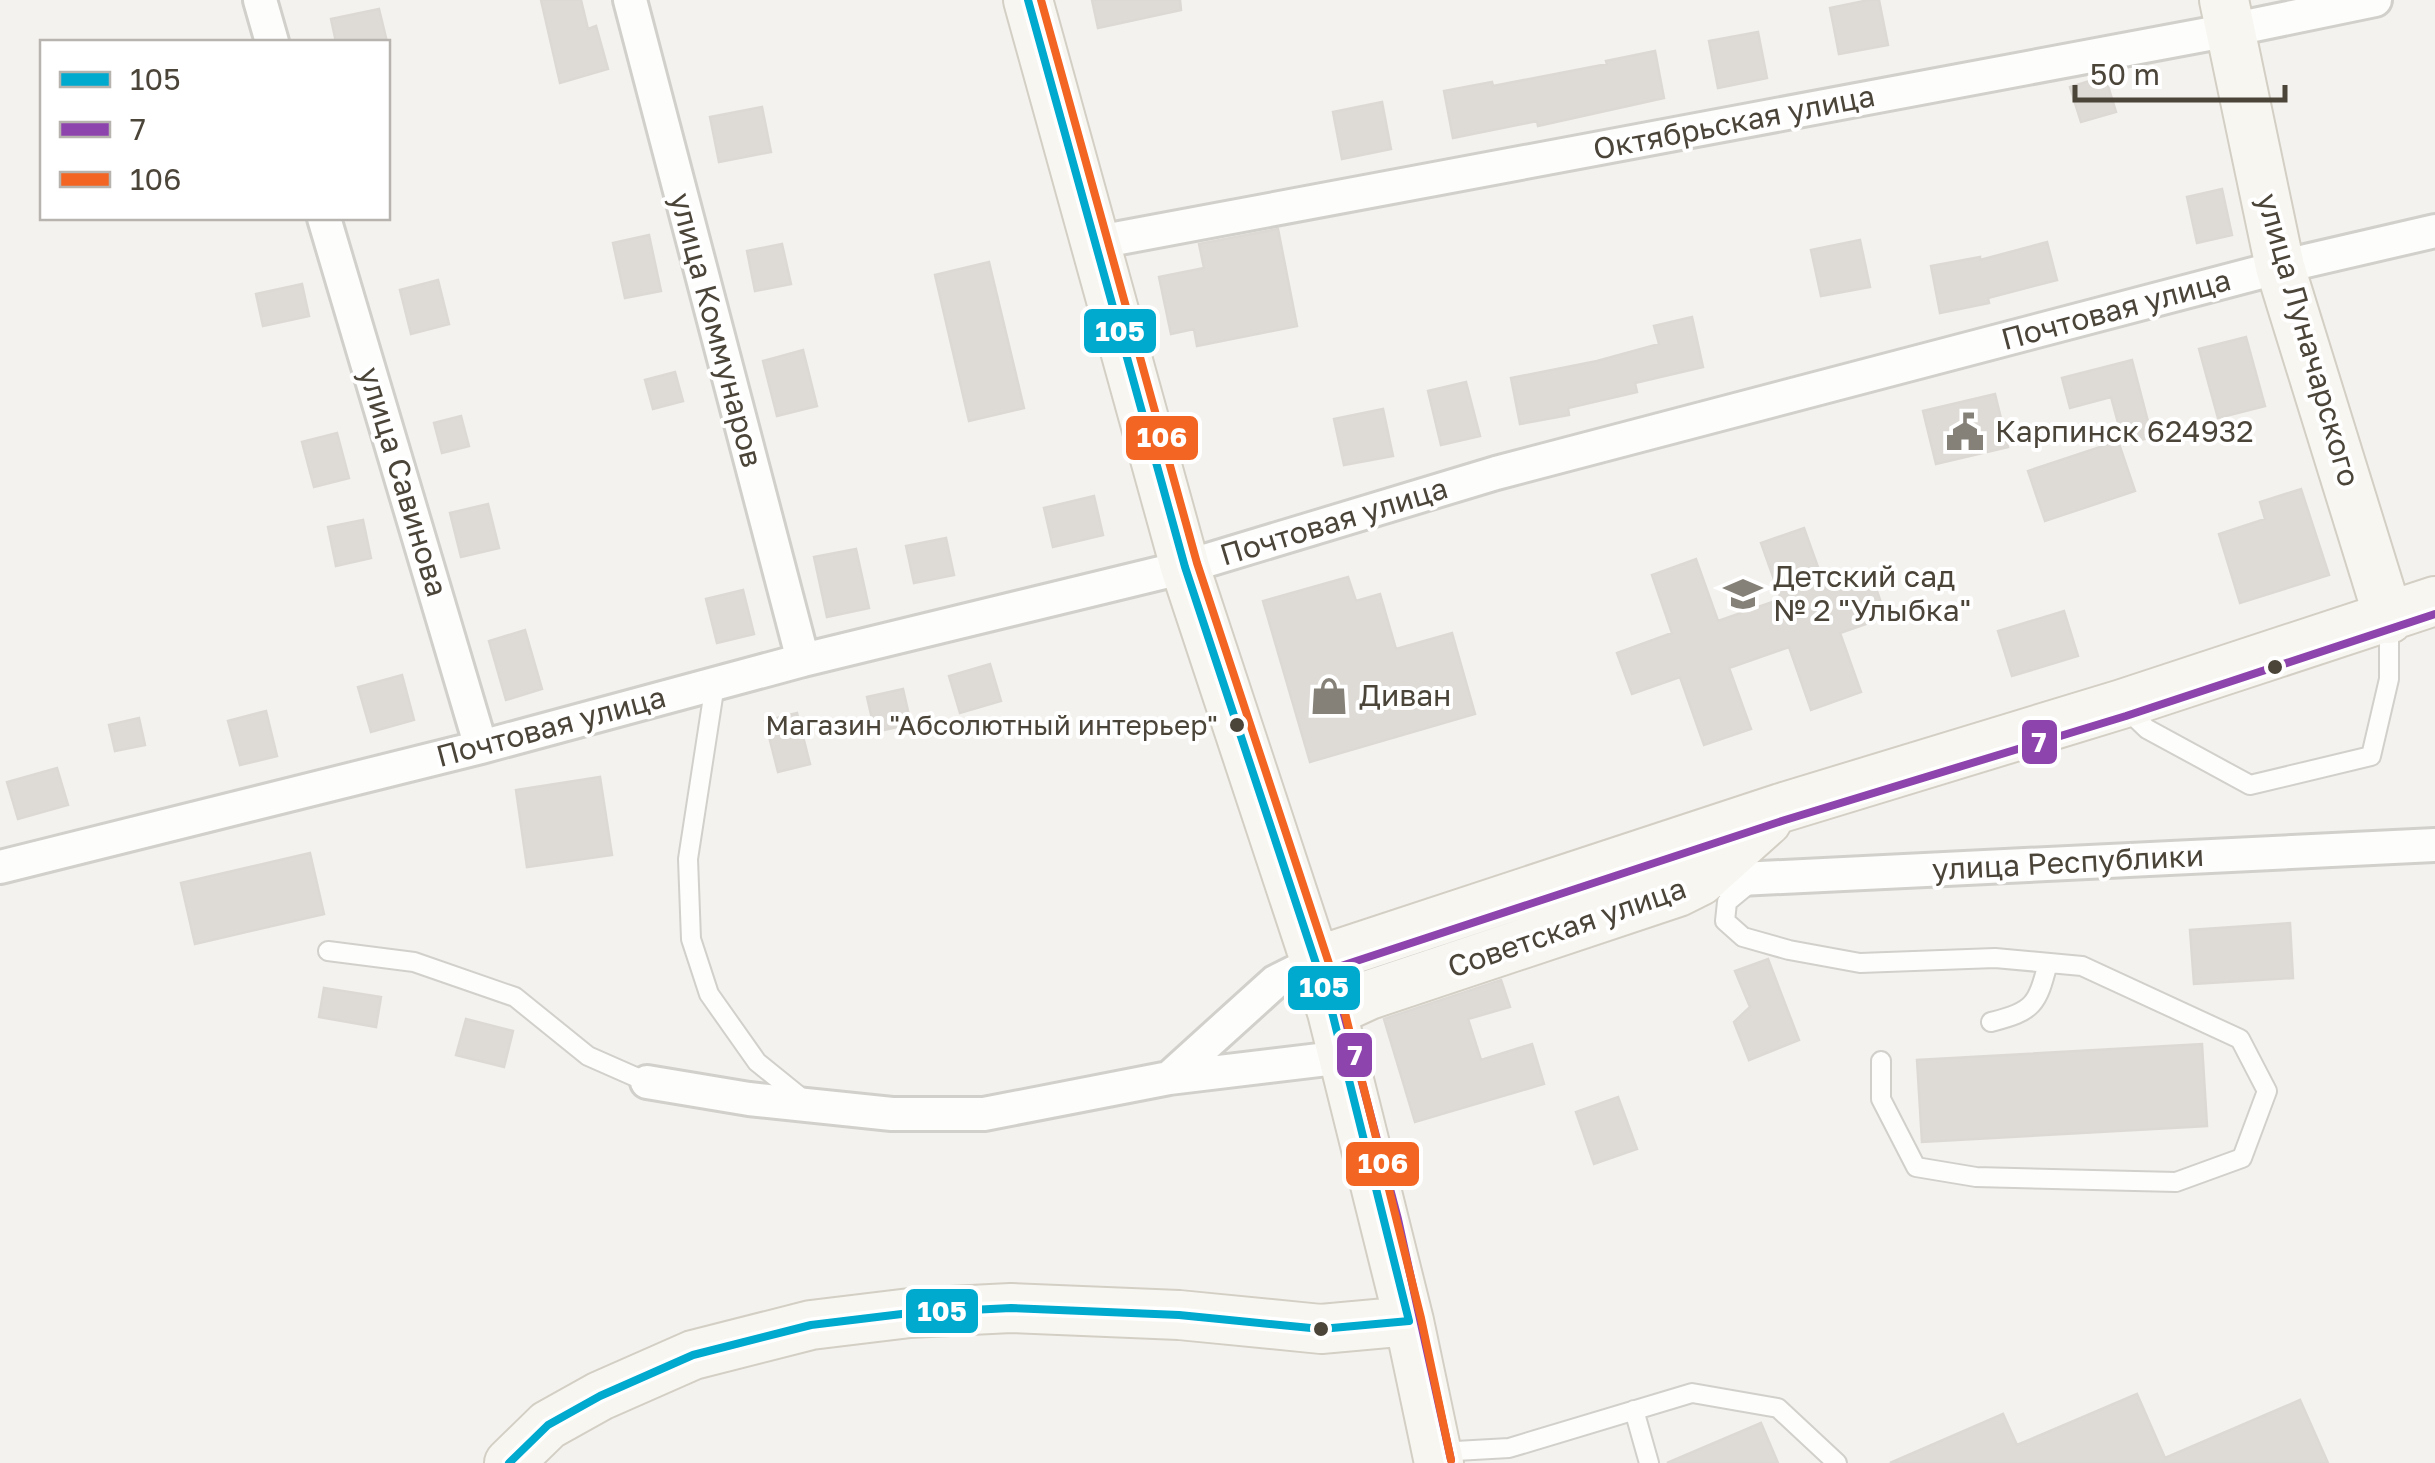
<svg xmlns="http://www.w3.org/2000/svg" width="2435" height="1463" viewBox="0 0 2435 1463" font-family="'Golos Text',sans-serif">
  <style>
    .building { fill: #dedbd6; stroke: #dcd9d4; stroke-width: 2.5 }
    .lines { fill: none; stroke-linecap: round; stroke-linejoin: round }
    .lane-casing { stroke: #d2d0cb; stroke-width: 22 }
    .street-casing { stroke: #d2d0cb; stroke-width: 38 }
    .secondary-casing { stroke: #d3cfc5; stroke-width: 52 }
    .lane { stroke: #fdfdfc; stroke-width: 18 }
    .street { stroke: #fdfdfc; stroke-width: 32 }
    .secondary { stroke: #f7f6f1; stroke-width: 48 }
    .bus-1-casing { stroke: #fff; stroke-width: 15 }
    .bus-2-casing { stroke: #fff; stroke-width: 15 }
    .bus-3-casing { stroke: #fff; stroke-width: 15 }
    .bus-1 { stroke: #00a9ce; stroke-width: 8 }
    .bus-2 { stroke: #8e44ad; stroke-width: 8 }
    .bus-3 { stroke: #f26522; stroke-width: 8 }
    .bus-dot { fill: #4b4439; stroke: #fff; stroke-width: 4 }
    .labels { text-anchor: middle; stroke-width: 8; stroke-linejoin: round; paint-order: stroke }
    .bus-label { font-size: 28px; fill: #4b4439; stroke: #fff; text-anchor: end }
    .street-label { font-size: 30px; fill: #4b4439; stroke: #fff }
    .poi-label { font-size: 30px; fill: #4b4439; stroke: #fff; text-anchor: start }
    .line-badge { stroke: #fff; stroke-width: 4 }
    .badge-label { font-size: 28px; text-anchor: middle; font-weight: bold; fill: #fff }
  </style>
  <rect width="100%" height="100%" fill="#f4f2ee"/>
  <path class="building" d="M541 0H581L588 29 596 26 608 69 560 83Z
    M1092 0H1180L1181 10 1098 28Z
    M1869 0H1879L1888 45 1839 54 1830 8Z
    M379 9 387 42H336L331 19Z
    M1758 32 1767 78 1718 88 1709 41Z
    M1655 51 1664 98 1538 126 1537 121 1453 138 1444 91 1492 82 1493 86 1607 64 1606 61Z
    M2105 76 2116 112 2081 122 2070 87Z
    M1382 102 1391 149 1342 159 1333 112Z
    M762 107 771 152 719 162 710 117Z
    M2222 189 2232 235 2197 243 2187 197Z
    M1278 229 1297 326 1197 346 1194 329 1171 334 1159 277 1204 268 1199 244Z
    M649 235 661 291 625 298 613 243Z
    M1860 240 1870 287 1821 296 1811 250Z
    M2047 242 2057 280 1988 298 1989 303 1940 313 1931 266 1980 257V260Z
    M782 244 791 284 755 291 747 251Z
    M989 262 1024 408 969 421 935 275Z
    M438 280 449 324 411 334 400 290Z
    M302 284 309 316 263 326 256 294Z
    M1692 317 1703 367 1635 383 1637 392 1568 408 1569 415 1520 424 1511 378 1597 361 1659 344 1654 326Z
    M2246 337 2265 406 2218 418 2199 349Z
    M803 350 817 406 777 416 763 361Z
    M2132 360 2152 437 2124 445 2111 397 2070 408 2062 378Z
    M675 372 683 401 653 409 645 380Z
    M1466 382 1480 436 1441 445 1428 391Z
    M1995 394 2008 447 1936 464 1923 411Z
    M1383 409 1393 456 1344 465 1334 419Z
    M461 416 469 446 442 453 434 423Z
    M337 433 349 478 314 487 302 442Z
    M2118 441 2135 491 2045 521 2028 471Z
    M2301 489 2329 575 2240 603 2219 534 2265 519 2260 502Z
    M1094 496 1103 535 1053 547 1044 508Z
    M488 504 499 548 461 557 450 513Z
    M363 520 371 558 336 566 328 527Z
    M1804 528 1825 587 1870 571 1886 617 1840 633 1861 692 1811 710 1789 647 1729 668 1751 729 1704 745 1680 677 1632 694 1617 653 1672 633 1652 575 1696 559 1718 621 1781 599 1761 543Z
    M946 538 954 575 914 583 906 546Z
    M856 549 869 608 827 617 814 557Z
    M1348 577 1356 601 1380 594 1396 649 1452 633 1475 714 1310 762 1263 601Z
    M743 590 754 634 717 643 706 599Z
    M2064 611 2078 656 2012 676 1998 631Z
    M525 630 542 689 506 700 489 641Z
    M990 664 1001 701 960 713 949 676Z
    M402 675 414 720 371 732 358 687Z
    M903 689 911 724 875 732 867 697Z
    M266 711 277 756 240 765 228 721Z
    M797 713 810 764 778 772 765 721Z
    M139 718 145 745 115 751 109 725Z
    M57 768 68 805 18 819 7 782Z
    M600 777 612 855 527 867 516 790Z
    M310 853 324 914 195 944 181 883Z
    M2290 923 2293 978 2194 984 2190 930Z
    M1768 959 1799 1040 1749 1060 1734 1022 1750 1007 1735 971Z
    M1501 980 1510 1007 1468 1019 1481 1060 1532 1044 1544 1084 1415 1122 1384 1019Z
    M324 988 381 997 376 1027 319 1017Z
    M466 1019 513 1031 504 1067 456 1055Z
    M2202 1044 2207 1126 1922 1142 1917 1060Z
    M1618 1097 1637 1149 1594 1164 1576 1112Z
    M2137 1394 2165 1458 2300 1400 2328 1463H1890L2003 1414 2017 1445Z
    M1761 1423 1778 1463H1667Z"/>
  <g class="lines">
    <g class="lane-casing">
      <path id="lane" d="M715 684 688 859 691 939 709 994 757 1062 804 1100
        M2125 708 2147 729 2250 785 2371 756 2389 679V621
        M1750 883 1727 902 1725 921 1743 937 1789 950 1860 963 1995 958 2082 966 2240 1039 2267 1091 2242 1158 2176 1182 1976 1177 1916 1167 1881 1099V1061
        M328 951 414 962 515 997 588 1056 647 1082
        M1991 1022C2034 1011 2037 1005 2048 963
        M1634 1410 1649 1463
        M1438 1452 1509 1448 1692 1393 1778 1408 1837 1463"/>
    </g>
    <g class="street-casing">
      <path id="street" d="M260 0 272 42
        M630 0 803 660
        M324 218 481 747
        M1093 243 2230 30 2375 0
        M0 867 481 747 803 660 1185 567 1496 473 2280 267 2435 231
        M1700 881 2435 845
        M1169 1078 1275 982 1317 961
        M647 1082 749 1099 892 1114H984L1169 1078 1344 1057"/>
    </g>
    <g class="secondary-casing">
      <path id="secondary" d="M1028 0 1185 567 1332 1012 1409 1321 1439 1463
        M2224 0 2280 267 2389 619
        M1317 961 1781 808 2122 704 2435 601
        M1332 1012 1369 995 1678 892 1700 881 1767 821
        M509 1463 548 1425 600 1396 693 1355 811 1325 910 1313 1011 1308 1179 1315 1321 1329 1409 1321"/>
    </g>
    <use href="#lane" class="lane"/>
    <use href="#street" class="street"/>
    <use href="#secondary" class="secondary"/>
    <g class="bus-1-casing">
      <path id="bus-1" d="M1028 0 1185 567 1332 1012 1409 1321
        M509 1463 548 1425 600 1396 693 1355 811 1325 910 1313 1011 1308 1179 1315 1321 1329 1409 1321"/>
    </g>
    <g class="bus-2-casing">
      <path id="bus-2" d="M1451 1460 1398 1219 1332 969 1785 820 2126 716 2435 614"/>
    </g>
    <g class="bus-3-casing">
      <path id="bus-3" d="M1041 0 1197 563 1344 1009 1421 1318 1451 1460"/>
    </g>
    <use href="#bus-1" class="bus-1"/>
    <use href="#bus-2" class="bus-2"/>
    <use href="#bus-3" class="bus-3"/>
  </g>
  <defs>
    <g id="civic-bare" transform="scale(3)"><path d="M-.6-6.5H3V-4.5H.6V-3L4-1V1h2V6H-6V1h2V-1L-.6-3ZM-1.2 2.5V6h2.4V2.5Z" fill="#868178" stroke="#fff" stroke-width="2.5" paint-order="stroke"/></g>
    <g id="school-bare" transform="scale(3)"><path d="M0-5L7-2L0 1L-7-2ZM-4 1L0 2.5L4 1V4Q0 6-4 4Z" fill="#868178" stroke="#fff" stroke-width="2.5" paint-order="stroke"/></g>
    <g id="shop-bare" transform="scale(3)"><path d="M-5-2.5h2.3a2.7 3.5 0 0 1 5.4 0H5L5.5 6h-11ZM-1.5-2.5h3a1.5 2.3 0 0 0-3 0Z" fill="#868178" stroke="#fff" stroke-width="2.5" paint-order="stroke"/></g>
  </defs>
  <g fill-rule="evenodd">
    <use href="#civic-bare" x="1965" y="432"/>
    <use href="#school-bare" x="1743" y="594"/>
    <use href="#shop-bare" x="1329" y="696"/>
  </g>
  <g class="bus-dot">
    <circle cx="2275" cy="667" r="9"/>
    <circle cx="1237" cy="725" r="9"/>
    <circle cx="1321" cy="1329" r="9"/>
  </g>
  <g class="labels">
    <g class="bus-label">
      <text x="1218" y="735">Магазин "Абсолютный интерьер"</text>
    </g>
    <g class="street-label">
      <text transform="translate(1734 123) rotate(-11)" y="10">Октябрьская улица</text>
      <text transform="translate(2116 310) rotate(-15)" y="10">Почтовая улица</text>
      <text transform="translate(716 330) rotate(75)" y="10">улица Коммунаров</text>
      <text transform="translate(2308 340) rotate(74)" y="10">улица Луначарского</text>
      <text transform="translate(403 482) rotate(73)" y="10">улица Савинова</text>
      <text transform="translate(1334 522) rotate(-17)" y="10">Почтовая улица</text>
      <text transform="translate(551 727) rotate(-15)" y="10">Почтовая улица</text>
      <text transform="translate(2068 863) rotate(-3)" y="10">улица Республики</text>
      <text transform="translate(1567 928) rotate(-19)" y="10">Советская улица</text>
    </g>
    <g class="poi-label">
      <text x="1995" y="442">Карпинск 624932</text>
      <text x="1773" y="587">Детский сад<tspan x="1773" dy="34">№ 2 "Улыбка"</tspan></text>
      <text x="1359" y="706">Диван</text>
    </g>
  </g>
  <g class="line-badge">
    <rect x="1082" y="307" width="76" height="48" rx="10" fill="#00a9ce"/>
    <rect x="1124" y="414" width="76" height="48" rx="10" fill="#f26522"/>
    <rect x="2020" y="718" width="39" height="48" rx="10" fill="#8e44ad"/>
    <rect x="1286" y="964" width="76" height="48" rx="10" fill="#00a9ce"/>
    <rect x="1335" y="1031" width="39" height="48" rx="10" fill="#8e44ad"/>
    <rect x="1344" y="1140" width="77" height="48" rx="10" fill="#f26522"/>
    <rect x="904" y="1287" width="76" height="48" rx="10" fill="#00a9ce"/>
  </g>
  <g class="badge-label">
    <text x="1120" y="341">105</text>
    <text x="1162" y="447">106</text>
    <text x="2039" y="752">7</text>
    <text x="1324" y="997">105</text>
    <text x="1355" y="1065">7</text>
    <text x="1383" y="1173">106</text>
    <text x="942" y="1321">105</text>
  </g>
  <rect x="40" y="40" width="350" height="180" fill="#ffffff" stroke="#b7b4b0" stroke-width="2.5"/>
  <rect x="60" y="72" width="50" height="15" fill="#00a9ce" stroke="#b7b4b0" stroke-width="2.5"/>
  <text x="130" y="90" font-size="30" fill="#4b4439">105</text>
  <rect x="60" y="122" width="50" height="15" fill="#8e44ad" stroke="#b7b4b0" stroke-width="2.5"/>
  <text x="130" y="140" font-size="30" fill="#4b4439">7</text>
  <rect x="60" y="172" width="50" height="15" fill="#f26522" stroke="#b7b4b0" stroke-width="2.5"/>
  <text x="130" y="190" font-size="30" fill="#4b4439">106</text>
  <path d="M2075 85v15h210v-15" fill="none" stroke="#4b4439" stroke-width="5"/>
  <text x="2090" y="85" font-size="30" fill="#4b4439" stroke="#ffffff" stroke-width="8" paint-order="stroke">50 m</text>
</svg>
